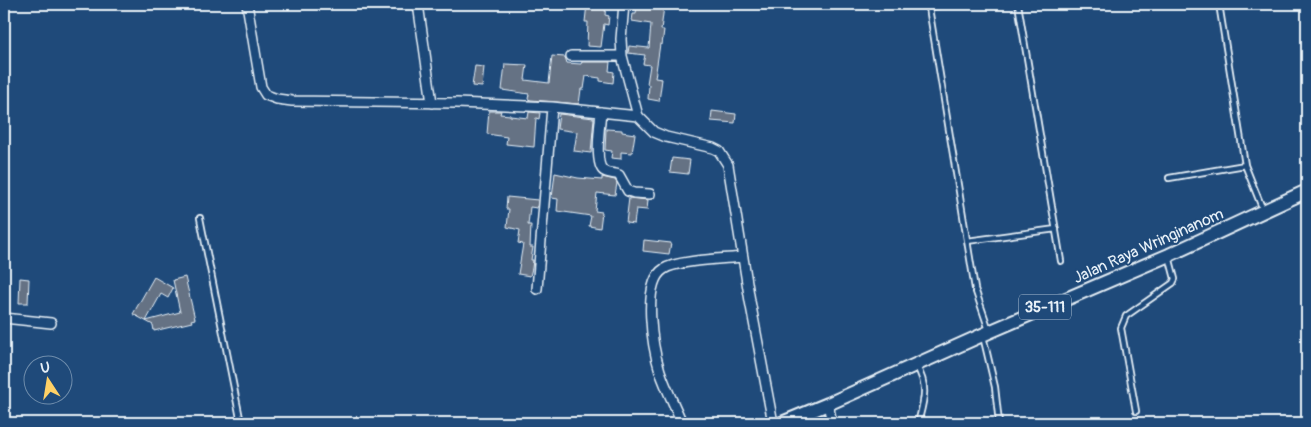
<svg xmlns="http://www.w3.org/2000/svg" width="1311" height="427" viewBox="0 0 1311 427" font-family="Pangolin,sans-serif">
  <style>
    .building { fill: #657284; stroke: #e8f1f8 }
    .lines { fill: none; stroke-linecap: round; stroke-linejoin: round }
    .service-casing { stroke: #e8f1f8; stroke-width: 8 }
    .minor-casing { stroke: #e8f1f8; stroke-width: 12 }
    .primary-casing { stroke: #e8f1f8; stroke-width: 16 }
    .service { stroke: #1f4a7a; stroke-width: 4.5 }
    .minor { stroke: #1f4a7a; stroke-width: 9 }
    .primary { stroke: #1f4a7a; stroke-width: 12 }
    .labels { text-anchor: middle; stroke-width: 4; stroke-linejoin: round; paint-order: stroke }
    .shield { fill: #1f4a7a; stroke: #acbfd2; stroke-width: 1 }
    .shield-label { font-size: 15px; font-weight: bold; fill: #e8f1f8 }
    .street-label { font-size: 16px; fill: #e8f1f8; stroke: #1f4a7a }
  </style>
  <rect width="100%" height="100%" fill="#1f4a7a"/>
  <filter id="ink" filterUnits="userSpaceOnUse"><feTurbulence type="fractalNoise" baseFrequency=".02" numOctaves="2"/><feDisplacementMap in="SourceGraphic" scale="10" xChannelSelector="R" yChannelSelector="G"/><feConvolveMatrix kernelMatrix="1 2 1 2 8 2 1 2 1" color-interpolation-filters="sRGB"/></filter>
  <g filter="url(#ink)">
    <path class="building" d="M587 4H606L605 15 609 16 608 25 604 24 601 47 587 46 588 22H585Z
      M637 4 664 6 661 30H664L662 45 660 44 655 78 662 79 659 101 648 99 649 85 647 84 650 65 643 64 645 55 628 53 629 46 649 48 651 24 632 21 633 14H636Z
      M552 56 565 57 567 63 581 64 582 62H610L609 71 614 72 613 83 600 81V78L586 76 584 89H581L579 104 531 100 528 99 529 94 502 90 505 64 527 65 525 80 549 83Z
      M475 66 484 67 482 87 472 86Z
      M489 111H501L500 114 510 115V116L528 118 529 112 540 113 539 119 536 118 534 147 506 144 507 137 487 134Z
      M712 111 736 114 735 123 711 121Z
      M559 114 594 118 591 153 574 151 577 132 557 129Z
      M606 129 622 130V132L635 134 632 153 621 152V159L611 158 612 151 605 150Z
      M672 158 690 160 688 174 670 172Z
      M555 173 578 178 602 180V177L615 180 617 183 615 195 597 193 595 211 602 212 600 228 589 226 591 216 557 211 558 199 552 198Z
      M507 197 538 200 537 208 530 207 528 225H531L530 247H533L531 260H533L532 268 530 276 518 274 523 244 518 243 520 230 507 227 509 209H506Z
      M629 198 648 200 647 210 636 209 634 224 626 223Z
      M644 240 671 243 669 254 643 251Z
      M154 277 173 288 168 298 161 294 146 321 180 312 173 280 185 277 195 319 191 320 192 322 154 331 153 325 133 314Z
      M20 278 29 279 28 303H19Z"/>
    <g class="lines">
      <g class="service-casing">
        <path id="service" d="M947 4 929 7 930 14 975 289 989 330
          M1018 4 1061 261
          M1219 4 1245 165 1263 210
          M1169 178 1245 165
          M200 218 241 423
          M967 241 1056 229
          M983 336 995 387 999 423
          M916 365C929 387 924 400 918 423
          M1136 411 1121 328 1126 316 1173 283 1175 279 1169 256"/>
      </g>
      <g class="minor-casing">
        <path id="minor" d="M247 4 261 87 266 95 277 99 292 101 457 103 552 107 638 116
          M418 4 432 103
          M624 4 621 39 622 56 638 116 654 132 666 137 713 148 719 151 728 165 750 301 773 423
          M571 56H622
          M601 112C600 123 594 165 604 171 608 174 615 173 619 175L628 191 634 193 650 194
          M537 289 552 107
          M4 318 51 323
          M828 404 832 423
          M682 423C675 406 666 389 660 371 653 349 641 283 664 269 677 260 725 259 743 257"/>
      </g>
      <g class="primary-casing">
        <path id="primary" d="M782 423 828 404 989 332 1169 255 1307 191"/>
      </g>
      <use href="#service" class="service"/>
      <use href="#minor" class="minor"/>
      <use href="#primary" class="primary"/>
    </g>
  </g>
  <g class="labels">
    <rect class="shield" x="1019" y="294.5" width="52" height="25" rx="4"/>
    <g class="shield-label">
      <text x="1045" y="312">35-111</text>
    </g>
    <g class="street-label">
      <text transform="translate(1148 245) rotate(-24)" y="6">Jalan Raya Wringinanom</text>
    </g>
  </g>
  <rect width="1311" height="427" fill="none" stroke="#1f4a7a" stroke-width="20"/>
  <rect x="10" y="10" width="1291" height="407" fill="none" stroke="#e8f1f8" stroke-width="2" filter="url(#ink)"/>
  <g transform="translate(48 380) rotate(348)"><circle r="24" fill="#1f4a7a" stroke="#6f8dac"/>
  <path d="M0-4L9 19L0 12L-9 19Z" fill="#ffd166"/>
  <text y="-8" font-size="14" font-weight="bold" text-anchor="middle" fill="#e8f1f8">U</text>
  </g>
</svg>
